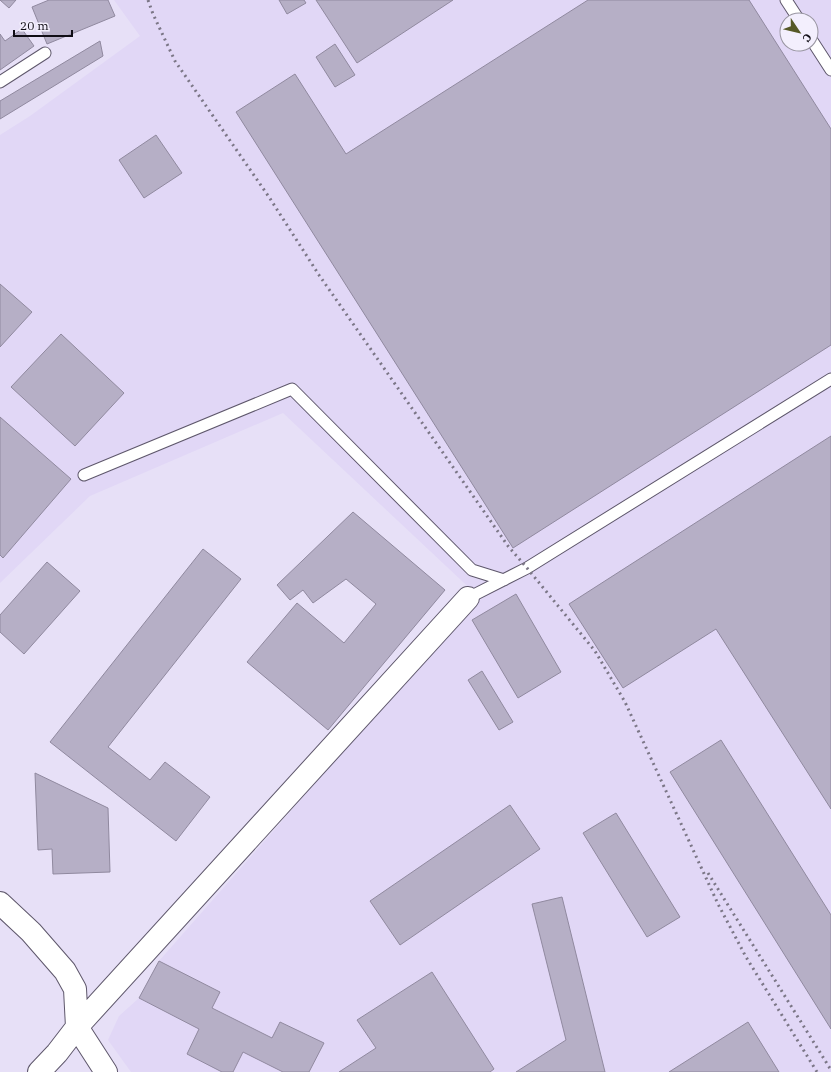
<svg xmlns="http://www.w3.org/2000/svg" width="831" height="1072" viewBox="0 0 831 1072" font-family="'IBM Plex Serif',serif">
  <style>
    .built { fill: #e1d7f6; fill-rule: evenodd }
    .building { fill: #b6afc6; stroke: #90899f }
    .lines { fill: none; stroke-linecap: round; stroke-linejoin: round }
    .lane-casing { stroke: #5e576b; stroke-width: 13 }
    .street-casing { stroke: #5e576b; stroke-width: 24 }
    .lane { stroke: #fff; stroke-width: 11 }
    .street { stroke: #fff; stroke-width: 22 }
    .rail { stroke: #7b7686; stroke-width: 3; stroke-dasharray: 2 4; stroke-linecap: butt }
  </style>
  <rect width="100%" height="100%" fill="#e7e0f7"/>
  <path class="built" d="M114 0H831V1072H131L108 1040 119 1016 139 998 159 961 479 597 283 413 90 496 0 583V135L30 116 140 36ZM787 20H811V44H787Z"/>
  <path class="building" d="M0 0H16L9 8Z
    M49 0H108L115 16 47 44 32 7Z
    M279 0H304L306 3 287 14Z
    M316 0H453L357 63Z
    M588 0H749L831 129V345L513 548 236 112 295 74 346 154Z
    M22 29 34 46 0 70V34L5 41Z
    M100 41 103 56 0 119V101Z
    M335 44 355 75 335 87 316 57Z
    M156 135 182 173 144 198 119 160Z
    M0 284 32 312 0 347Z
    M61 334 124 393 75 446 11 387Z
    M0 417 71 479 3 558 0 555Z
    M831 436V809L716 629 623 688 569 604Z
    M353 512 445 590 328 730 247 662 297 603 344 643 376 604 346 579 313 603 303 590 290 600 277 585Z
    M203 549 241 579 108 747 150 780 165 762 210 797 176 841 50 742Z
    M47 562 80 591 24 654 0 632V615Z
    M516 594 561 672 518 698 472 620Z
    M482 671 513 722 499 730 468 680Z
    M721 740 831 915V1029L670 772Z
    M35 773 108 808 110 872 53 874 52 849 38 850Z
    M510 805 540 849 400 945 370 901Z
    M616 813 680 917 647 937 583 833Z
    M562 897 605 1072H516L566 1040 532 904Z
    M159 961 220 992 212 1008 272 1038 280 1022 324 1043 309 1072H283L243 1052 233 1072H222L187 1054 199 1029 139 998Z
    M432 972 494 1069 490 1072H339L376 1048 357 1020Z
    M748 1022 779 1072H669Z"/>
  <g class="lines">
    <g class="lane-casing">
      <path id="lane" d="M786 0 799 20
        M811 39 831 70
        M0 82 45 53
        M84 475 292 389 472 570 504 580
        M468 598 527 568 831 379"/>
    </g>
    <g class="street-casing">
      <path id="street" d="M0 903 31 932 65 971 75 989 77 1027 106 1072
        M39 1072 57 1053 77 1027 468 598"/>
    </g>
    <use href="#lane" class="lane"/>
    <use href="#street" class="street"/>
    <path class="rail" d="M148 0 153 14 175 61 269 197 319 275 508 546 527 568 595 651 625 702 718 904 746 957 817 1072
      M708 873 831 1070"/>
  </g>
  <g transform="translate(799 32) rotate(125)"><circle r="19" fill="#f3effd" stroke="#9895a0"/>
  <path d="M0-3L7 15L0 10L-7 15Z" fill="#565927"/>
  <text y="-6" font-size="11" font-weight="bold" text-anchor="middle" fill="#100d15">С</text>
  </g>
  <path d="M14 30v6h58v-6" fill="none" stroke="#100d15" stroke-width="2"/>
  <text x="20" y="30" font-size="12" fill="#100d15" stroke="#f3effd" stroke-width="3" paint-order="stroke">20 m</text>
</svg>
